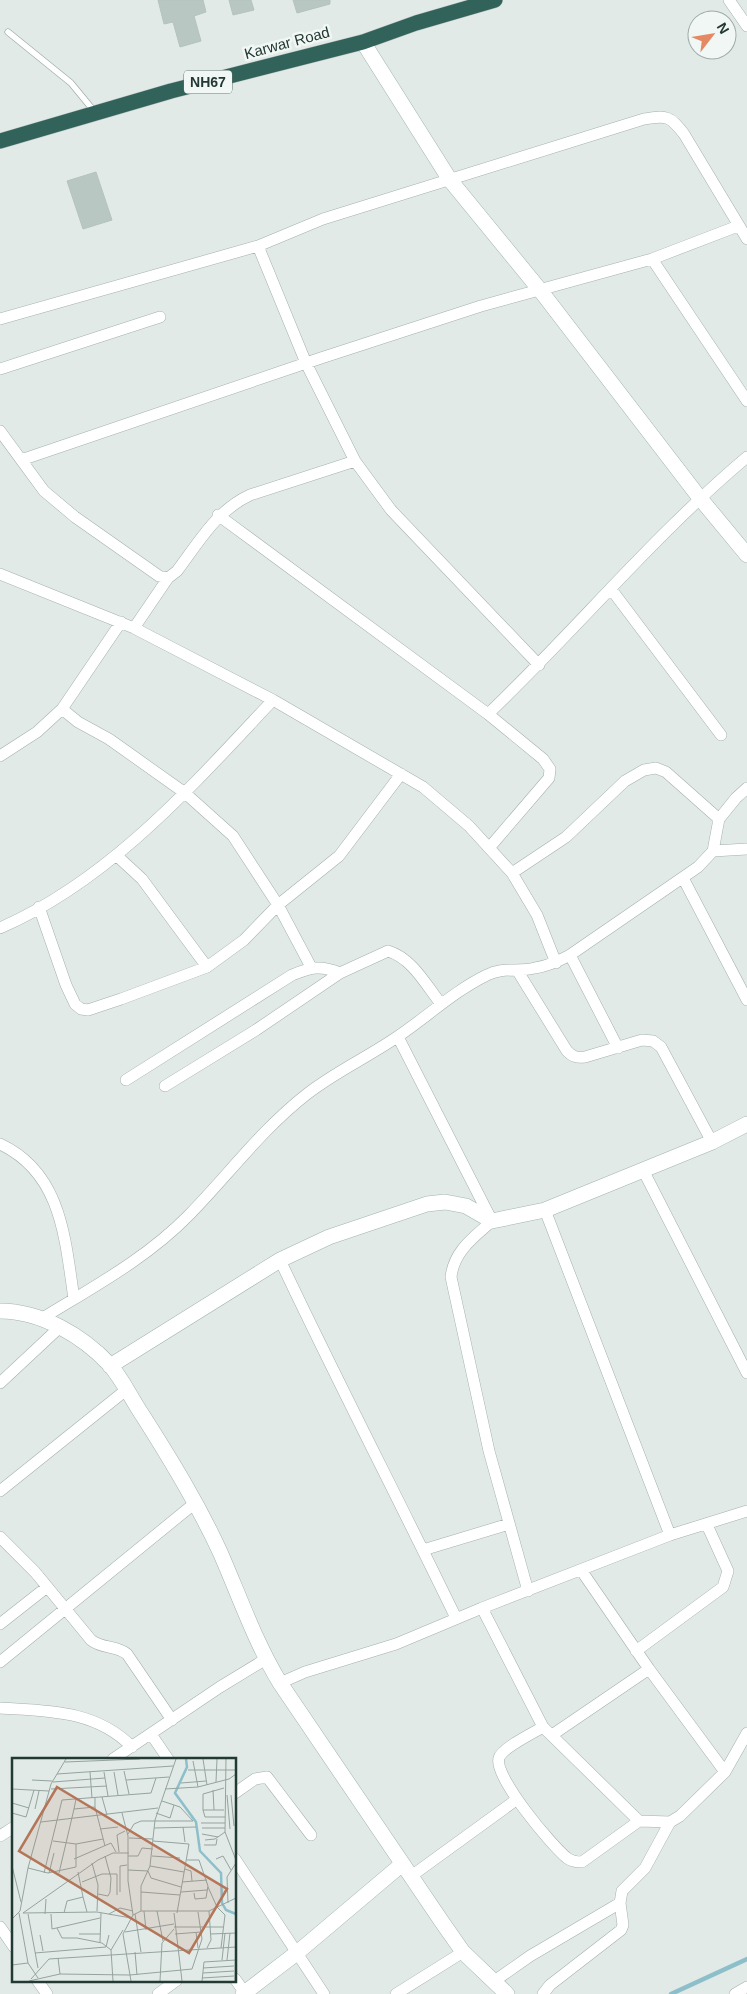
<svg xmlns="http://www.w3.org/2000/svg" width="747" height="1994" viewBox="0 0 747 1994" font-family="Helvetica,sans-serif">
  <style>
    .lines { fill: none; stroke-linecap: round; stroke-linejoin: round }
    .stream { stroke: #8dbfcb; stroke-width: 4.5 }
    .building { fill: #b9c7c2; stroke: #b4c3bd }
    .lane-casing { stroke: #a4b1ad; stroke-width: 7 }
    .street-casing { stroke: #a4b1ad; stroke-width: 12 }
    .secondary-casing { stroke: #a1b5ae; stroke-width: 16 }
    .highway-casing { stroke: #bdc4c2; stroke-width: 16 }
    .lane { stroke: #fff; stroke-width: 5.5 }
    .street { stroke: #fff; stroke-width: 11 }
    .secondary { stroke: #fff; stroke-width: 15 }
    .highway { stroke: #31635b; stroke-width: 15 }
    .labels { text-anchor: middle; stroke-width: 5; stroke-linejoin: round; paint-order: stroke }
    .shield { fill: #f1f7f4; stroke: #61726e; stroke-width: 1 }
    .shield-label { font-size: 14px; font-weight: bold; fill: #233934 }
    .street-label { font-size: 15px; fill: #233934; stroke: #f1f7f4 }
    .inset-river { fill: none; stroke: #8dbfcb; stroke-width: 2.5 }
    .inset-road { fill: none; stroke: #95a39f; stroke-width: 1 }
    .view { fill: #b47558; fill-opacity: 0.15; stroke: #b47558; stroke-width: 2.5 }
    .inset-edge { fill: none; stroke: #233934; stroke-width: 2.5 }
  </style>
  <rect width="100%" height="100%" fill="#e1eae6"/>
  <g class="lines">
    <path class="stream" d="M671 1994 747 1959"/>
  </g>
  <path class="building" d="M158 0H203L206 12 194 16 201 41 180 47 173 22 164 24Z
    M229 0H251L254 10 233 15Z
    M293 0H330V4L297 13Z
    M96 172 112 220 83 229 67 181Z"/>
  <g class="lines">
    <g class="lane-casing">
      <path id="lane" d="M8 32 71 83 94 111"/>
    </g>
    <g class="street-casing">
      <path id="street" d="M729 0 747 26
        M738 226 652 259 747 401
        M258 246 306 363 355 461 391 510 539 665
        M0 319 258 246 323 219 644 119C667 115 670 116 684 134L747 239
        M0 369 160 317
        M0 431 44 491 75 517 159 576 168 578 177 571C199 542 216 511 250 495L355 461
        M21 460 321 358 481 306 652 259
        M218 515 488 714 543 759 550 769 549 778 489 848
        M0 574 134 628 273 700 423 787 469 826 512 873 537 915 556 963
        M611 589 721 735
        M134 628 168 578
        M62 709 78 722 109 739 185 793 233 836 278 905 311 967
        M488 714C576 630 654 535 747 457
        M0 756 37 732 62 709 121 622
        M713 851 747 849
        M116 855 142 879 207 967
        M512 873 566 837 625 781 644 770 656 768 666 772 719 819
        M683 878 747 1000
        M39 907 66 985 75 1004 81 1009 88 1010 121 999 207 967 244 940 278 905 339 856 401 774
        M0 928C110 880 192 786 273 700
        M570 955 618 1048
        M517 970 567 1051C573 1057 577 1058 585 1057L642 1040 653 1041 661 1047 712 1142
        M398 1037 492 1221C473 1238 454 1251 451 1277L489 1451 528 1591
        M126 1080 292 975C311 967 321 965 340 973
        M165 1086 256 1030 340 973 388 951C412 958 426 985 441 1004
        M0 1144C62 1173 65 1239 74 1299
        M643 1170 747 1373
        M545 1210 670 1535
        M280 1260C337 1381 398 1498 456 1618
        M41 1319C93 1287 146 1259 189 1215 229 1174 262 1129 307 1094 335 1072 368 1057 397 1037 427 1017 454 991 487 975 502 967 519 972 535 968 548 966 559 961 570 955L698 867 713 851 719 819 736 798 747 788
        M0 1383 60 1327
        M0 1491 126 1390
        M0 1537 35 1572 91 1640C102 1649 116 1645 127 1654L172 1720
        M423 1550 509 1524
        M581 1570 649 1669 725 1772
        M482 1608 543 1727 639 1821
        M0 1624 47 1587
        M636 1651 723 1587 728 1571 707 1525
        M0 1662 195 1503
        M280 1683 305 1672 396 1644 482 1608 670 1535 747 1511
        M0 1708C48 1711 96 1710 132 1747
        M543 1727C533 1733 502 1748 499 1758 493 1776 552 1846 567 1858 571 1861 576 1862 582 1862L639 1821 670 1822 680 1816 725 1772 747 1733
        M151 1734 168 1759
        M552 1735 649 1669
        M113 1759 220 1687 266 1659
        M235 1793 255 1779 267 1777 311 1835
        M0 1836 14 1827
        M235 1859 324 1994
        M410 1877 516 1800
        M0 1927 14 1947
        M235 1979 245 1993
        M37 1980 47 1994
        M493 1982 530 1956 620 1903
        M158 1994 177 1980
        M396 1994 463 1952
        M543 1994 550 1985 621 1930 623 1925 620 1903 622 1891 645 1868 670 1822
        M735 1994 747 1987"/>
    </g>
    <g class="secondary-casing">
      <path id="secondary" d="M363 42 450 180 540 290 699 497 747 555
        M0 1311C41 1311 83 1336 110 1365 123 1380 132 1400 143 1416 171 1460 198 1504 220 1552 239 1595 255 1642 280 1683L442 1922 463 1952 507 1994
        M110 1366 280 1260 329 1237 427 1204 445 1202 466 1206 492 1221 545 1210 712 1142 747 1124
        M243 1994 298 1952 401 1865"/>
    </g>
    <g class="highway-casing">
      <path id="highway" d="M0 141 171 91 363 42 416 23 495 0"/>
    </g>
    <use href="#lane" class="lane"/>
    <use href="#street" class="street"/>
    <use href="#secondary" class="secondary"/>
    <use href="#highway" class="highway"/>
  </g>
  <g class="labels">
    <rect class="shield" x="184" y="70.5" width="48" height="23" rx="4"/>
    <g class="shield-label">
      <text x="208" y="87">NH67</text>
    </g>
    <g class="street-label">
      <text transform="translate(287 43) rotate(-15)" y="5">Karwar Road</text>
    </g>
  </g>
  <g transform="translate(12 1758)">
    <rect width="224" height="224" fill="#e1eae6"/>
    <path class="inset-river" d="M174 1 175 9 163 35 184 64 188 93 209 115 210 145 214 152 224 156"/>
    <path class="inset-road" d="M191 1 195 27M181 3 186 29M53 4 128 1M176 12H224M112 13 117 36M78 14 80 40M92 14 96 38M102 14 106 37M45 16 161 8M20 22 40 23M114 22 157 19M41 24 93 20M204 24 205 1M169 25 194 23M212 30 191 36V52L193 59H213M0 31 37 33M39 31 95 28M153 31 186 29 217 21 224 16M201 32 202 52M215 37 218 71M219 37 222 68M90 39 95 57M64 41 62 51 83 49V40M0 45 17 50M83 49 93 88M23 51 27 33M191 52H212M0 55 14 59 22 32M110 55 116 78V123L121 157M144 55 158 60 162 47M29 64 146 50M189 65H213M171 69 173 84M142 70 184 69M190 70H213M88 71 106 69M213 74 224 102M116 76 122 66 129 63H181L168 49 150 43M190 76 206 79M117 80 141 81M193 82 203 81 213 74 214 1M41 83 64 86 91 81M141 83 177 86 165 155M192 87H204L205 81M107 94 105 77 113 73M116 98H126L130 90 141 91M140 98 168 100M62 101 99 85 104 94M204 101 211 98 219 112M175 102H187L196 128 194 140 183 141 182 135M80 105 86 127 85 153M0 108 9 144M138 108 172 114M16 110 36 115 64 109V86M173 111 179 113 180 123M116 112 136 113 139 120 169 129M66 114 71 139M32 115 50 42 139 35 144 20M37 115 42 95M47 115 62 51M105 116V137M70 124 90 116H105M170 124 195 122M196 129 205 149 213 157 209 190M108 134V108L115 107M129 134 168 137M169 134 195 132M86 136 96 138 98 134 99 120 93 98M216 145 215 119 224 105M129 153V128L138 108 143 62 164 1M132 153 134 172M145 153 151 183M7 155 16 205 26 220M11 155 86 102 101 95H117M11 155 85 154 119 160M52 155 55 143 71 139 75 154M162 155 170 223M16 156 26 210M33 156 34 141M39 156 40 171 88 160M97 156 108 150 121 153M123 156 129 194M0 161 8 153 16 110 39 26 54 1M162 169H211M45 170 50 180H65L90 185 99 192M113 174 162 166M184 174 186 190M67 176H88M163 176 189 174M199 176 224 175M28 177 31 193M88 184 89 155M195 190 199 182 197 153M123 194 125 217M23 195 94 189 97 177M46 200 48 216M210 202 213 175M215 202 218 175M0 207 16 205M191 210 222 208M191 215 222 213M190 220 222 218M19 221 37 201 224 189M17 223 48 216 118 217 180 211 190 181 186 154M101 223 99 192 111 172M119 223 111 176 121 157 129 153H197L224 140M148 223 150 185 162 171M190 223 192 204 224 202M223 223 224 175"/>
    <path class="view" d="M45 29 215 131 177 195 7 93Z"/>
    <rect width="224" height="224" class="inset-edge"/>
  </g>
  <g transform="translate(712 35) rotate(59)"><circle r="24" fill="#f1f7f4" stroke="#9faba7"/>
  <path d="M0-4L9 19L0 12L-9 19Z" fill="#e58964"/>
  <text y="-8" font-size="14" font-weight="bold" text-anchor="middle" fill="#233934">N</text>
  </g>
</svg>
